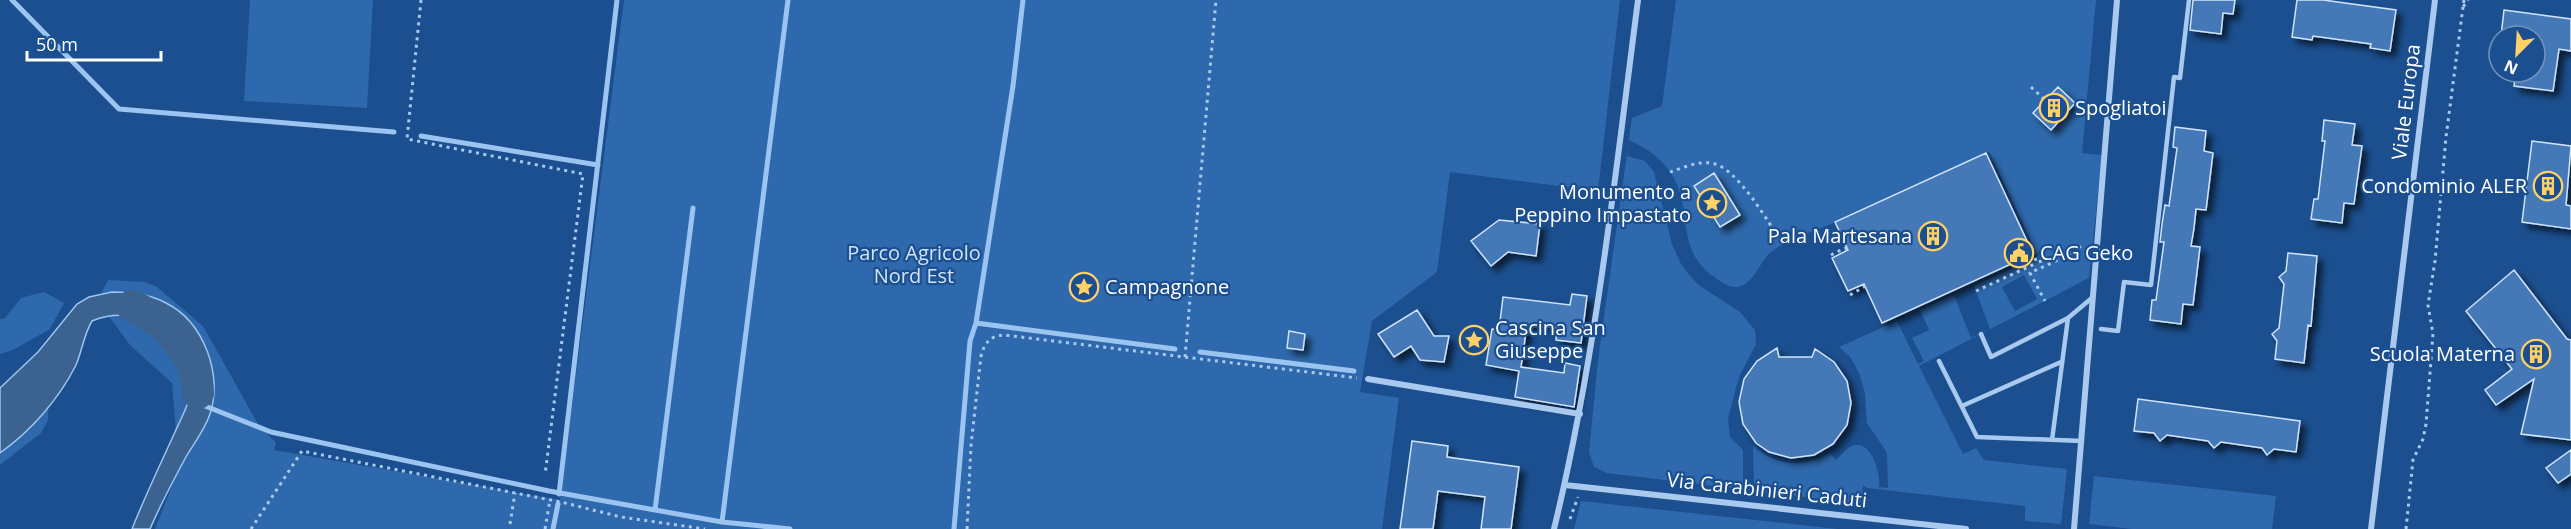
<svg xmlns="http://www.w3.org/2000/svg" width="2571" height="529" viewBox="0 0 2571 529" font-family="'Open Sans',sans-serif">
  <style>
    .green { fill: #2e69ad; fill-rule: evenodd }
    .water { fill: #3c6290; stroke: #9cc4f0; stroke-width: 1.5 }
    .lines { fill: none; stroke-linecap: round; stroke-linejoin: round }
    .stream { stroke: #9cc4f0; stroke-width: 5 }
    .river { stroke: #3c6290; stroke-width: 32 }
    .building { fill: #4478b7; stroke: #cfe3fa; stroke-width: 1.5; filter: url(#shadow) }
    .path { stroke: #a9c9ee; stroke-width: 3; stroke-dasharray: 3 4.5; stroke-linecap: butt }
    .lane { stroke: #a9c9ee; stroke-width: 4.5 }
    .street { stroke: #a9c9ee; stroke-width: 6 }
    .labels { text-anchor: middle; stroke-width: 4.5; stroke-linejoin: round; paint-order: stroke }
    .street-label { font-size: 20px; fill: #fff; stroke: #1b4f8f }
    .poi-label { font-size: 20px; fill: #fff; stroke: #1b4f8f; text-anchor: start }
    .park-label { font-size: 20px; fill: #cfe3fa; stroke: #1b4f8f }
  </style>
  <defs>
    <filter id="shadow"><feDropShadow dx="5.5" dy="5.5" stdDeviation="3" flood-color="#0009"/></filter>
  </defs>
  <rect width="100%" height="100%" fill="#1b4f8f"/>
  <path class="green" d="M250 0H373L367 108 244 101Z
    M624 0H1620L1598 191 1450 172 1437 272 1372 321 1360 392 1399 398 1382 529H155L179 468 172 383 130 345 102 307 101 293 108 280 145 282 157 287 203 326 258 424 276 443 274 450 560 500Z
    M1676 0H2096L2082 153 2102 155 2089 278 1919 366 1963 454 1976 448 1984 460 2067 469 2061 524 2025 521V506L1867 488 1863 485 1861 504 1607 473 1594 467 1589 452 1598 360 1632 118 1662 106ZM1629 140C1647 148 1664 160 1674 178 1693 215 1675 252 1717 279 1723 283 1730 288 1738 287 1753 284 1759 264 1769 254 1786 239 1814 232 1835 222L1848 250 1832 258 1848 291 1864 284 1882 323 2033 254 1986 153 1989 151 2038 256 1974 286 1990 329 1971 338 1954 295 1920 310 1929 330 1912 338 1924 361 1918 364 1897 321 1839 347 1851 358 1860 375 1865 394 1867 423 1887 453 1888 488 1879 487C1881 474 1871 436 1850 447 1845 450 1840 456 1836 460L1830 453C1804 468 1776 466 1753 446L1754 490 1743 488V450L1730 437 1728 418 1739 377 1756 344 1755 330 1740 312 1700 286 1690 276 1681 264 1672 244 1654 172 1645 161 1627 156ZM1714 173 1740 215 1720 227 1694 186ZM2024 275 2037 299 2015 311 2002 287Z
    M44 292 64 303 50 329 13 350 0 354V319H4L21 298Z
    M48 402V420L41 433 0 465V418Z
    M2094 476 2276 496 2272 529H2132L2089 524Z
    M1581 501 1838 529H1574Z"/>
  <path class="water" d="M112 292C131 292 150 294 166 303 204 322 223 375 210 414 205 429 195 442 187 455 174 479 161 503 150 529H132C145 496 160 465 175 432 182 417 192 398 193 381 194 359 178 334 159 324 140 314 112 312 92 321 84 334 82 351 76 365 59 399 31 431 0 453V388L38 352 77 304 89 297Z"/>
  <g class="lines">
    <path class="stream" d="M12 0 119 109 394 132
      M421 136 598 165
      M976 323 1175 349
      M1200 352 1354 371
      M205 406 271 432 549 491 722 522 790 529
      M559 494 617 0
      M655 510 693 208
      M722 522 788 0
      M553 529 558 504
      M954 529 970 341 976 323 1013 86 1023 0"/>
    <path class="river" d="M132 306C166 321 197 354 198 393"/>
  </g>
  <path class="building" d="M2193 0H2235L2233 14 2223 13 2221 34 2190 30Z
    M2297 0H2323L2396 10 2390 51 2370 48 2371 44 2313 36 2312 40 2292 37Z
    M2504 10 2571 19V51L2559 49 2553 91 2514 86 2516 72H2535V36H2501Z
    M2058 87 2075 103 2051 130 2033 113Z
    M2324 120 2355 124 2352 145 2362 146 2354 204 2344 203 2342 223 2311 219 2314 199H2318L2325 141H2322Z
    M2175 127 2206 131 2204 151 2213 153 2206 210 2196 209 2194 228 2191 246 2200 247 2193 305 2183 304 2181 324 2150 320 2152 300H2156L2164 242H2160L2162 224 2165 205 2169 206 2177 148 2173 147Z
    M2532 141 2571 146 2566 205 2571 206V229L2522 222Z
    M1986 153 2033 254 1882 323 1864 284 1848 291 1832 258 1848 250 1835 222Z
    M1714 173 1740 215 1720 227 1694 186Z
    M1499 220 1540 224 1536 256 1508 252 1491 266 1471 241Z
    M2288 253 2317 256 2311 326 2308 325 2304 363 2275 359 2277 341 2272 334 2279 328 2284 284 2279 277 2286 271Z
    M2514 270 2567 339 2571 340V440L2521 434 2534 379 2496 405 2485 390 2512 369 2466 311Z
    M1572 294 1587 296 1581 343 1556 340 1557 328 1527 325 1521 367 1564 373 1565 363 1580 366 1574 407 1515 397 1519 371 1486 365 1492 329 1499 330 1503 297 1570 305Z
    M1417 310 1434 336H1449L1444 362 1420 360 1411 346 1394 357 1378 334Z
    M1289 331 1305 334 1303 350 1287 348Z
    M1777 348 1779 357H1812L1815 349 1834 362 1847 381 1851 403 1847 425 1833 444 1814 455 1791 458 1769 452 1756 443 1743 424 1739 402 1744 379 1757 361Z
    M2138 399 2300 421 2296 452 2274 449 2267 455 2262 448 2221 442 2214 448 2208 441 2167 435 2160 441 2154 433 2134 431Z
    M1412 441 1448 446 1447 457 1519 467 1511 529H1481L1485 497 1438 491 1433 529H1400Z
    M2571 450V474L2558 483 2546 468Z"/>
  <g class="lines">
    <path class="path" d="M421 0 407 139 583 174 545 475
      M2464 0 2463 7 2468 0
      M2031 87 2045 100
      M1670 172C1683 168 1697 161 1711 163 1737 166 1769 224 1784 246
      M1831 255 1845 248 1848 250
      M2035 258 2037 263 2078 244 2081 249 2030 273 2045 301
      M1976 291 2037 263
      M1850 295 1864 287V284
      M1185 357 1216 0
      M1570 519 1578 497
      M510 524 515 493
      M251 529 302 451 561 502 621 517 705 529
      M545 529 550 500
      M967 529 971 445 981 356C985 342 990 336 1004 335L1357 378
      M2406 529 2413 460 2423 439 2426 424 2433 334 2428 305 2435 261 2446 137 2463 7"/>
    <path class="lane" d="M2101 329 2118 331 2124 282 2151 285 2174 77 2180 78 2189 0
      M1981 334 1991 357 2068 318
      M1939 361 1977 437 2082 441
      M1962 406 2061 362
      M2052 440 2068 318 2093 297"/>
    <path class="street" d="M1368 379 1580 414
      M1565 485 1966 529
      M1554 529C1596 356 1615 177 1638 0
      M2074 529 2117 0
      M2371 529 2435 0"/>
  </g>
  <defs>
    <g id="building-ring" transform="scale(1.5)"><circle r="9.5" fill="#1b4f8f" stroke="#ffd166" stroke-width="1.5"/><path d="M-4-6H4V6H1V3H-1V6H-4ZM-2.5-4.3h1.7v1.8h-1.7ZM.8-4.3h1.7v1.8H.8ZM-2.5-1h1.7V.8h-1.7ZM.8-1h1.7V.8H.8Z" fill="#ffd166"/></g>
    <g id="sight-ring" transform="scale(1.5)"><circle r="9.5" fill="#1b4f8f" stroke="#ffd166" stroke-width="1.5"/><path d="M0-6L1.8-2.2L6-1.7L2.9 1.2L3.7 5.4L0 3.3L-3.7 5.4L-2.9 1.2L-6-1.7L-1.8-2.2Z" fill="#ffd166"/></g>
    <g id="civic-ring" transform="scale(1.5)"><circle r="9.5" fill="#1b4f8f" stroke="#ffd166" stroke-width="1.5"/><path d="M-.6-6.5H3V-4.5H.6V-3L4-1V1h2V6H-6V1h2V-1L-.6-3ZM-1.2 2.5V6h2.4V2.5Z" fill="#ffd166"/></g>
  </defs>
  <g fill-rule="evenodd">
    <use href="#building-ring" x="2054" y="108"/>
    <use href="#building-ring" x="2548" y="186"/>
    <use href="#sight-ring" x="1712" y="203"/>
    <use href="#building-ring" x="1933" y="236"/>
    <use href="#civic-ring" x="2019" y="253"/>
    <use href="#sight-ring" x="1084" y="287"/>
    <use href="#sight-ring" x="1474" y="340"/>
    <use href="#building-ring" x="2536" y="354"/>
  </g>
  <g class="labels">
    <g class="street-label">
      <text transform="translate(2406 102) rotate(-83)" y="7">Viale Europa</text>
      <text transform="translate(1767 490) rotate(6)" y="7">Via Carabinieri Caduti</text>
    </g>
    <g class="poi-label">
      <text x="2075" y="115">Spogliatoi</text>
      <text x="2527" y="193" text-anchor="end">Condominio ALER</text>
      <text x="1691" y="199" text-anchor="end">Monumento a<tspan x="1691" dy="23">Peppino Impastato</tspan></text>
      <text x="1912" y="243" text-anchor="end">Pala Martesana</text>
      <text x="2040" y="260">CAG Geko</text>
      <text x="1105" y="294">Campagnone</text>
      <text x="1495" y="335">Cascina San<tspan x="1495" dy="23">Giuseppe</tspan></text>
      <text x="2515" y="361" text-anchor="end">Scuola Materna</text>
    </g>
    <g class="park-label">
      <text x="914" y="260">Parco Agricolo<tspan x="914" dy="23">Nord Est</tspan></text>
    </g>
  </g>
  <g transform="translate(2517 54) rotate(204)"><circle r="28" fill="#1b4f8f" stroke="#7695bc" stroke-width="1.5"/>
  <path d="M0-4.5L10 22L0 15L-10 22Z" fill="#ffd166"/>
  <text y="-9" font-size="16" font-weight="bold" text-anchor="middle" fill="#ffffff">N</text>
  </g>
  <path d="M27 51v9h134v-9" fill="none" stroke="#ffffff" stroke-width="3"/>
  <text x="36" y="51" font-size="18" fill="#ffffff" stroke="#1b4f8f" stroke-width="4.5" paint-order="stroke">50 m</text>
</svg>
